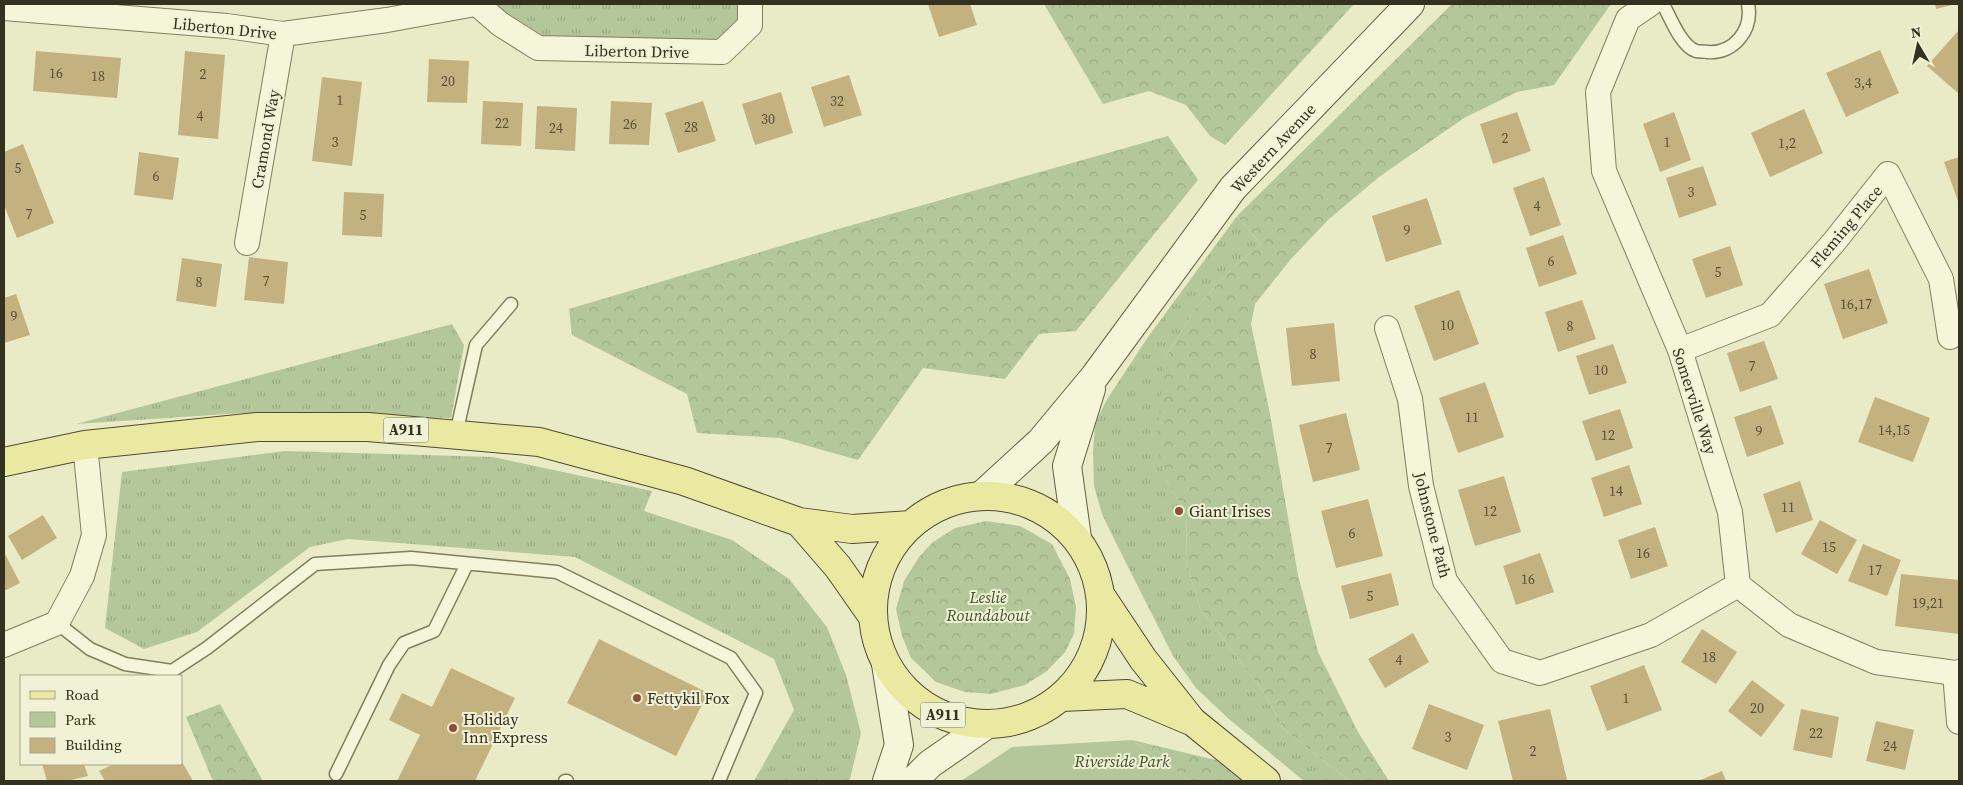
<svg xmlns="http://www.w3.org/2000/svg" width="1963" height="785" viewBox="0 0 1963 785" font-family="'Source Serif 4',serif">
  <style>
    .grass { fill: url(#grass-tufts) }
    .forest { fill: url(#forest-crowns) }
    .green { fill: #b4c79b }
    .building { fill: #c4b180 }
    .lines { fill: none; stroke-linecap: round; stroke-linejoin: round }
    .service-casing { stroke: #837d5e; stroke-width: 15 }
    .minor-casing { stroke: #837d5e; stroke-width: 26 }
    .secondary-casing { stroke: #655e41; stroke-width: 30 }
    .primary-casing { stroke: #514a32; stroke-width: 30 }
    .service { stroke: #f5f5d9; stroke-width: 12 }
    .minor { stroke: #f5f5d9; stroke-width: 24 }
    .secondary { stroke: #f5f5d9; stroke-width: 28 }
    .primary { stroke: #e9e9a2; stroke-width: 28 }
    .poi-dot { fill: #8c4f34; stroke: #f1f2d5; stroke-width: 2 }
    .labels { text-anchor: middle; stroke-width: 4; stroke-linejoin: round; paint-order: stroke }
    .number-label { font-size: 14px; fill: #595138 }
    .shield { fill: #f1f2d5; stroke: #6d6b56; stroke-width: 1 }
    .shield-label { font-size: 15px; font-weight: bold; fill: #353120 }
    .street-label { font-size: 16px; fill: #353120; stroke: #f1f2d5 }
    .poi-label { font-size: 16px; fill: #353120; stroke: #f1f2d5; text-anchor: start }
    .park-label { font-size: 16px; font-style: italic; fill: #394f29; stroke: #f1f2d5 }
  </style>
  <defs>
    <pattern id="grass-tufts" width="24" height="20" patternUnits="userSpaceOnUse" patternTransform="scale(1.25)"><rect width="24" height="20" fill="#b4c79b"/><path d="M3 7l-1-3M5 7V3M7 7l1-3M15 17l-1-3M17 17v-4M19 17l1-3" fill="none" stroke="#9bab85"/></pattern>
    <pattern id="forest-crowns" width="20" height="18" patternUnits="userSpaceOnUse" patternTransform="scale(1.25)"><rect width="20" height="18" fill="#b4c79b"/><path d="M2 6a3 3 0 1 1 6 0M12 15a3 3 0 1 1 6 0" fill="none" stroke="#9bab85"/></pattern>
  </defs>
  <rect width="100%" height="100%" fill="#e9eac6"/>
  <path class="grass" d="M477 4H750L722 52 538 48Z
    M1237 216 1261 244 1232 268 1195 309 1165 358 1166 480 1187 514 1186 562 1200 608 1263 691 1285 730 1349 781H1304L1230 720 1196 688 1173 656 1116 543 1102 514 1094 486 1093 452 1095 424 1106 401 1148 337Z
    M452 324 464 345 451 418 243 413 76 424Z
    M285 451 493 457 652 491 644 511 732 540 789 579 827 627 846 675 861 733 850 779 848 781H754L794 710 774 659 575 557 348 539 310 547 197 632 144 649 105 628 122 472Z"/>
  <path class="forest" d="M1044 4H1354L1225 145 1210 136 1186 105 1149 91 1103 104Z
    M1452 4H1611L1554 85 1517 92 1464 118 1379 177 1329 219 1291 259 1255 304 1251 324 1270 414 1298 575 1318 652 1358 732 1389 781H1349L1285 730 1263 691 1200 608 1186 562 1187 514 1166 480 1156 445 1165 358 1195 309 1232 268 1261 244 1237 216Z
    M1168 136 1198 180 1076 331 1039 334 1005 379 923 368 858 460 780 438 697 433 687 394 572 335 569 309 838 229Z
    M986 521 1020 526 1052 544 1070 579 1076 607 1074 634 1065 652 1047 671 1025 685 991 694 965 692 936 682 911 658 902 636 896 609 904 581 919 557 933 542 955 528Z
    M220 704 263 781H213L186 717Z
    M1132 740 1224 762 1248 781H1190Z"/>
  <path class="green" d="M1132 740 1190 781H961L1012 747Z"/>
  <path class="building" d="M928 4H970L977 25 939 37Z
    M1935 4H1956L1936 9Z
    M1959 30V94L1927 66Z
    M1880 50 1899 93 1846 117 1826 73Z
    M36 51 121 58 117 98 33 91Z
    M185 51 225 55 218 139 178 135Z
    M429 59 469 61 467 103 427 102Z
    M849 75 862 115 824 127 811 87Z
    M322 77 362 82 352 166 312 161Z
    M781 92 793 133 755 145 742 104Z
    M483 101 523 103 521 146 481 144Z
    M611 101 652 103 649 145 609 144Z
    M703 101 716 141 678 153 665 113Z
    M537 106 577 108 575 151 535 149Z
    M1804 109 1823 153 1770 177 1751 133Z
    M1517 112 1531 151 1493 164 1480 124Z
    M1674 112 1691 160 1660 172 1643 124Z
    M23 144 54 223 17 238 4 205V152Z
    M139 152 179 158 173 200 134 195Z
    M1959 157V204L1944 162Z
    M1703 166 1717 205 1679 218 1666 178Z
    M1544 177 1561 225 1530 236 1513 188Z
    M344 192 384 194 382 237 342 235Z
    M1427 198 1442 244 1386 262 1372 216Z
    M1563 235 1577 274 1539 287 1526 248Z
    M1730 246 1743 285 1706 298 1692 259Z
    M249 257 288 262 284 304 244 300Z
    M182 258 222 264 216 307 176 301Z
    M1869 269 1888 323 1843 339 1824 284Z
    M1459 290 1479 344 1434 361 1414 306Z
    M16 294 30 335 4 343V298Z
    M1582 300 1596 339 1558 352 1545 312Z
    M1334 323 1340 381 1292 386 1286 328Z
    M1764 341 1778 379 1740 392 1727 353Z
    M1613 344 1627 383 1589 395 1576 356Z
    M1485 382 1504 437 1458 453 1439 398Z
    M1875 397 1930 418 1913 462 1858 442Z
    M1771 405 1784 444 1747 457 1734 417Z
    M1620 409 1633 448 1596 461 1582 421Z
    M1346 413 1360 470 1313 482 1299 425Z
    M1629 465 1642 504 1604 517 1591 478Z
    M1504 476 1521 532 1475 546 1458 490Z
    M1800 481 1813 520 1776 533 1763 494Z
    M1368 499 1383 556 1336 568 1321 511Z
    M43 515 57 538 22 560 8 536Z
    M1820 520 1857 540 1837 574 1801 554Z
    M1655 527 1668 566 1631 579 1618 540Z
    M1863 544 1901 560 1887 596 1848 581Z
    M4 552 20 583 4 591Z
    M1540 553 1554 592 1516 605 1503 566Z
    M1391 573 1399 605 1350 619 1341 586Z
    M1901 574 1959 580V634L1895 626Z
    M1702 629 1737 652 1716 684 1681 662Z
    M1413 633 1429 662 1385 688 1368 659Z
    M599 639 708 693 676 756 567 703Z
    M1644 665 1662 710 1607 731 1590 686Z
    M451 668 515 698 475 781H397L420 735 389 720 402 693 432 707Z
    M1752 680 1785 705 1761 737 1728 711Z
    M1429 704 1484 725 1467 770 1412 749Z
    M1550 709 1567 780 1513 781 1498 721Z
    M1801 709 1839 717 1832 758 1793 750Z
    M1876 721 1914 730 1905 770 1866 761Z
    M181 760 193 781H105L99 771 114 764H181Z
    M42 764H84L88 776 67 781H47Z
    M1722 771 1726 781H1698Z"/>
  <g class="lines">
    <g class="service-casing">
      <path id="service" d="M1663 4C1670 17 1681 46 1696 51 1699 52 1704 51 1707 52 1734 54 1753 30 1748 4
        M456 434 476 345 511 304
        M57 623 90 649 125 664 172 671 207 648 315 564 411 558 557 572 731 658 756 693 719 781
        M336 774 389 665 404 643 434 631 467 564
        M565 781H567"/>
    </g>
    <g class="minor-casing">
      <path id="minor" d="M477 4 500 24 538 48 722 52 750 25V4
        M1650 4 1628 19 1598 92 1604 171 1680 350 1730 512 1738 585 1789 625 1876 662 1955 673 1959 672
        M4 8 227 26 283 34 387 20 475 4
        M247 243 283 34
        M1387 328 1410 399 1421 486 1445 581 1502 661 1540 673 1651 635 1738 585
        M1680 350 1770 315 1834 242 1888 174 1941 279 1950 337
        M4 645 57 623 82 576 94 535 85 445
        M1955 673 1959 722"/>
    </g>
    <g class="secondary-casing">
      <path id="secondary" d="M981 496 1041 441 1095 376 1233 188 1410 4
        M1077 538 1067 466 1091 389
        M886 664 899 745 887 781
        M913 781 930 764 986 725"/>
    </g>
    <g class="primary-casing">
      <path id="primary" d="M4 462 85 445 257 427H368L539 442 684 481 799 522 852 529 911 525
        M873 610a114 114 0 1 1 228 0a114 114 0 1 1-228 0Z
        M799 522 838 567 873 617
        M1101 596 1143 659 1192 721 1266 781
        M1062 697 1127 694 1191 721"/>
    </g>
    <use href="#service" class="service"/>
    <use href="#minor" class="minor"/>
    <use href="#secondary" class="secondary"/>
    <use href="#primary" class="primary"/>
  </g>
  <g class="poi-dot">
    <circle cx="1179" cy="511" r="5"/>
    <circle cx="637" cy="698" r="5"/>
    <circle cx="453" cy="728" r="5"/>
  </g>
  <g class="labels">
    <g class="number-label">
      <text x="56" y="78">16</text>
      <text x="203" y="79">2</text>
      <text x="98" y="81">18</text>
      <text x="448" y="86">20</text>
      <text x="1863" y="88">3,4</text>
      <text x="340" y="105">1</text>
      <text x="837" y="106">32</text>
      <text x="200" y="121">4</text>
      <text x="768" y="124">30</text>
      <text x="502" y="128">22</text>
      <text x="630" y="129">26</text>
      <text x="691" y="132">28</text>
      <text x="556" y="133">24</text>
      <text x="1505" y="143">2</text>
      <text x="335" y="147">3</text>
      <text x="1667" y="147">1</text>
      <text x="1787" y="148">1,2</text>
      <text x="18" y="173">5</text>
      <text x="156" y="181">6</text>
      <text x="1691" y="197">3</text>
      <text x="1537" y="211">4</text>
      <text x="29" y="219">7</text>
      <text x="363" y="220">5</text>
      <text x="1407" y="235">9</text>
      <text x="1551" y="266">6</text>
      <text x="1718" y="277">5</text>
      <text x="266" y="286">7</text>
      <text x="199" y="287">8</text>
      <text x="1856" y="309">16,17</text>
      <text x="14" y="321">9</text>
      <text x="1447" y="330">10</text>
      <text x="1570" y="331">8</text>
      <text x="1313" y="359">8</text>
      <text x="1752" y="371">7</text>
      <text x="1601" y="375">10</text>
      <text x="1472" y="422">11</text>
      <text x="1894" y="435">14,15</text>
      <text x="1759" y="436">9</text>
      <text x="1608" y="440">12</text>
      <text x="1329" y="453">7</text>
      <text x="1616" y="496">14</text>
      <text x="1788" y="512">11</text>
      <text x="1490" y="516">12</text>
      <text x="1352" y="538">6</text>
      <text x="1829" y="552">15</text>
      <text x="1643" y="558">16</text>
      <text x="1875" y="575">17</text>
      <text x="1528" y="584">16</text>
      <text x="1370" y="601">5</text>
      <text x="1928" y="608">19,21</text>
      <text x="1709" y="662">18</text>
      <text x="1399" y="665">4</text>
      <text x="1626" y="703">1</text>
      <text x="1757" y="713">20</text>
      <text x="1816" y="738">22</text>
      <text x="1448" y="742">3</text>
      <text x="1890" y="751">24</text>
      <text x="1533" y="756">2</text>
    </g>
    <g class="shield">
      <rect x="383.5" y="417.5" width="45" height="25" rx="4"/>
      <rect x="920.5" y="702.5" width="45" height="25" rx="4"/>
    </g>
    <g class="shield-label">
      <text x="406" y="435">A911</text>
      <text x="943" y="720">A911</text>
    </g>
    <g class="street-label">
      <text transform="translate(225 28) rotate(6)" y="6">Liberton Drive</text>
      <text transform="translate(637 51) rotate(1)" y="6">Liberton Drive</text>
      <text transform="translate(265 139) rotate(-80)" y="6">Cramond Way</text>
      <text transform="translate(1273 148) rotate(-47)" y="6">Western Avenue</text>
      <text transform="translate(1846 226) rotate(-50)" y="6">Fleming Place</text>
      <text transform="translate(1695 401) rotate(72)" y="6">Somerville Way</text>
      <text transform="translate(1433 525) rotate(76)" y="6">Johnstone Path</text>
    </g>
    <g class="poi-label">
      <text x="1189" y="517">Giant Irises</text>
      <text x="647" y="704">Fettykil Fox</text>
      <text x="463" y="725">Holiday<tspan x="463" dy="18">Inn Express</tspan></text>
    </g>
    <g class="park-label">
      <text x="988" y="603">Leslie<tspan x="988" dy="18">Roundabout</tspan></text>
      <text x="1122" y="767">Riverside Park</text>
    </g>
  </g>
  <rect width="1963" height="785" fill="none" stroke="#353120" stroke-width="10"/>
  <rect x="20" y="675" width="162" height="90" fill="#f1f2d5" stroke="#a6a58d"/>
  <rect x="30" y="691" width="25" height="8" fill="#e9e9a2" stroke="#a6a58d"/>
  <text x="65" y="700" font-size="15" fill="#353120">Road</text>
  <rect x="30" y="712" width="25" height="15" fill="#b4c79b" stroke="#a6a58d"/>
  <text x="65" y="725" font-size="15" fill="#353120">Park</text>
  <rect x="30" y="738" width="25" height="15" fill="#c4b180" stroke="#a6a58d"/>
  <text x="65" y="750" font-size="15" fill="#353120">Building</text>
  <g transform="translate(1918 45) rotate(351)" stroke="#f1f2d5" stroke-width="4" paint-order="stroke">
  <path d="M0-4L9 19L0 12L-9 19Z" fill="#353120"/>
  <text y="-8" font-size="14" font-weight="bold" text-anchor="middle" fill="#353120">N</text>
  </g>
</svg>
